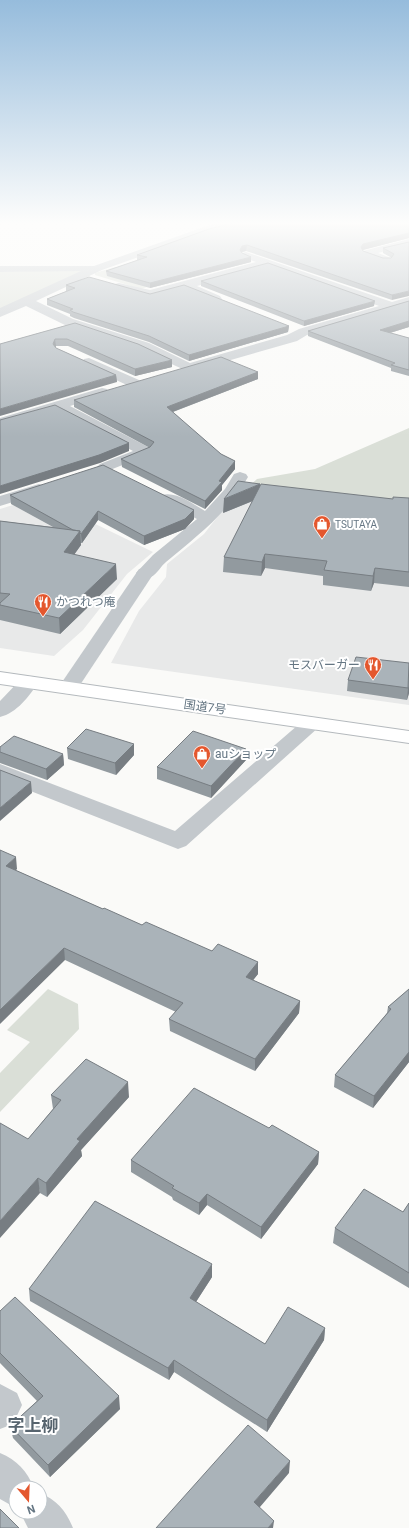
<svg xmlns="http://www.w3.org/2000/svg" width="409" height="1528" viewBox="0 0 409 1528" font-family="Roboto,'Noto Sans JP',sans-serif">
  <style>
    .built { fill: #e8e9e9 }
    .green { fill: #dadfd7 }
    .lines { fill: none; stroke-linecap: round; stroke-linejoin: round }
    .trunk-casing { stroke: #b4b9bd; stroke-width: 2 }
    .minor { fill: #c3c8cc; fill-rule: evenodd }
    .tertiary { fill: #c3c8cc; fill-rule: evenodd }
    .trunk { fill: #fff; fill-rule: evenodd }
    .wall { fill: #929a9f }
    .shaded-wall { fill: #777d82 }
    .building { fill: #aab3b9; stroke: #777d82 }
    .labels { text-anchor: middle; stroke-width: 4; stroke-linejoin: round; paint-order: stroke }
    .far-poi-label { font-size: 10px; fill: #657683; stroke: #fff; text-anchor: start }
    .poi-label { font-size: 12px; fill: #657683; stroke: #fff; text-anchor: start }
    .street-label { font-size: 12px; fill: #657683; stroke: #fff }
    .near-quarter-label { font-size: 17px; font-weight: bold; fill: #57646e; stroke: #fff }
  </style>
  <rect width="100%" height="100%" fill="#fafaf8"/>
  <path class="built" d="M244 489 409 506V705L111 663 139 611 166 577 167 564 204 534 226 506Z
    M13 505 51 526 79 516 153 552 127 574 83 630 54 656 0 648V509Z"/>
  <path class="green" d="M115 267 164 281 141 289 95 275V273Z
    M87 269 0 309V272Z
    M409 428V504L249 486 257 479 315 469Z
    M48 989 78 1004 79 1029 0 1112V1073L30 1042 7 1030Z"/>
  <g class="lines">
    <g class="trunk-casing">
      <path id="trunk" d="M0 672 409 731V743L0 684Z"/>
    </g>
    <path class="minor" d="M215 223H230L229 225 102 270 36 301 73 319 149 343 190 363 287 335 299 329 379 306 268 266 197 286 220 296 222 299 220 302 216 303 185 289 150 298 115 288 113 286 115 284 119 283 150 290 256 262 242 257 241 255 242 253 246 252 392 302 409 297V305L307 335 297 341 189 372 139 349 65 325 26 306 0 317V308L81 271 0 272V266H94Z
      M409 239V245L378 253 391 258 393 260 391 262H383L363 255 362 253 363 251Z
      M89 358 139 380 141 383 139 386H129L84 365 82 362 84 359Z
      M102 388 107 389 109 392 107 395 70 406 150 448 153 451 150 454 110 470H100L97 467 100 464 133 451 56 411 0 427V418Z
      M240 472 246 474 248 477C228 513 197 536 166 562 161 566 157 574 151 577 147 579 143 578 139 577L136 573 153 555 197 519 162 501 160 498 162 495C176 491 193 504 205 511L225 489 234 474Z
      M39 484 45 486 47 489 45 492 0 506V496Z
      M29 676 36 678 39 682C29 696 17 713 0 717V701L22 678Z
      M312 717 319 719 323 723 319 727 186 846 178 849 0 779V764L175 831 305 719Z
      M0 1384 17 1393 22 1405 13 1424 0 1429Z
      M0 1453C17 1460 27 1471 34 1488H16V1508L0 1499Z
      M40 1493C57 1500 66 1511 73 1528H28L20 1512H40Z"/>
    <path class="tertiary" d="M145 568 151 569 154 573 78 688 75 692 68 694 61 692 58 688 139 569Z"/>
    <use href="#trunk" class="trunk"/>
  </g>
  <path class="wall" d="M409 223V238L362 250 363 251 383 258H392L383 253V248L409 242 392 300 246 251 242 252 241 253 251 262 150 288 107 276 106 271 138 260H137V255Z
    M201 281 374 306 304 326 201 286Z
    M66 285 150 294 289 326 288 332 189 361 149 342 74 318 70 316V314L47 305V299L67 291H66Z
    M409 301V327L390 333 409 338V376L391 371V368L308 336V331Z
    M75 323 172 367 135 376 68 346H56V348L116 375 117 382 0 344Z
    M258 372V379L173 412 235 469 222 485V490L205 509 122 467 121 459 150 448 74 407V400Z
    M260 487 393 499 409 498V587L374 583 371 591 323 585V576L265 568 261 576 223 572 224 557 253 501 223 513Z
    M10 495 194 519 185 529 144 545 98 520 82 543H80L81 545 74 555 117 579 60 634 0 620V521L53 527 11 504Z
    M409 663V693L407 700 347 691 348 680Z
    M0 747 63 754 64 765 47 780 0 763Z
    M67 748 134 755 116 775 68 759Z
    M246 760 211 798 157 779V767Z
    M0 850 17 869 15 870 103 909 142 925 212 951 258 962V974L253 980 300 1001 299 1013 255 1071 170 1031 169 1019 176 1012 65 960Z
    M409 989V1062L373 1108 334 1087 335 1075 387 1013 388 1007Z
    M51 1095 129 1097 81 1150 82 1156 47 1197 40 1193 28 1139 53 1109Z
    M269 1128 319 1152 318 1164 261 1239 207 1205 199 1215 173 1200 172 1197 131 1172V1160Z
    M409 1203V1288L333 1243 335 1228 403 1212Z
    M212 1277 196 1302 265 1344 325 1328 324 1340 267 1432 174 1372 169 1380 30 1301 29 1289Z
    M0 1311 120 1409 50 1477 13 1438 10 1426 37 1401 0 1363Z"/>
  <path class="shaded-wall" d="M409 233V238L363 250 361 252V247L363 244Z
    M247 245 246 251 242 252 240 256V250L242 246Z
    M251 257V262L150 288V283Z
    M409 291V296L392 300V295Z
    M375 301 374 306 304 326V321Z
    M409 321V327L380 336V330Z
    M289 326 288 332 189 361V355Z
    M55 339 56 346 54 351 53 344Z
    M172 360V367L135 376V369Z
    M258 372V379L167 414V407Z
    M116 375 117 382 0 416V409Z
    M129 443V451L100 463 0 494V486Z
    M235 461V469L222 485V490L205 509V501L219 481Z
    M260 484V498L223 513 224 499Z
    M194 510V519L185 529 144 545V536Z
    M98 511V520L82 543 81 534Z
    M80 531 81 545 65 567 64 552Z
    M265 554V568L261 576 262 562Z
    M116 564 117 579 60 634 59 618Z
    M375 568 374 583 371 591 373 576Z
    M409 686V693L407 700 408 688Z
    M134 744V755L116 775 115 763Z
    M246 749V760L211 798V786Z
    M63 754 64 765 47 780 46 769Z
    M31 782 32 793 0 821V808Z
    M16 857 17 869 7 878 6 866Z
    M64 948 65 960 0 1024V1010Z
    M258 962V974L246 989V977Z
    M300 1001 299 1013 255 1071V1059Z
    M409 1052V1062L373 1108 374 1096Z
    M128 1082 129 1097 81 1150 82 1156 47 1197 46 1183 77 1139Z
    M319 1152 318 1164 261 1239V1227Z
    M38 1178 40 1193 0 1238V1221Z
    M207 1194V1205L199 1215V1203Z
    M212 1264V1277L190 1311V1298Z
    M325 1328 324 1340 267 1432V1420Z
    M174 1360V1372L169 1380 168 1368Z
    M119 1396 120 1409 50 1477 48 1465Z
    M290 1461 289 1473 254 1514V1502Z
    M274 1521 273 1528H268Z"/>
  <path class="building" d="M233 223H409V233L363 244 361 247 363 251 383 258H391L394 254 383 248 409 242V291L392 295 247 245 242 246 240 250 242 253 251 257 150 283 106 271 147 257 137 255 209 229Z
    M268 263 375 301 304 321 201 281Z
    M89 277 150 294 184 285 289 326 189 355 149 336 73 312 70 310 73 309 47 299 75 288 66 285Z
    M409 301V321L380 330 409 338V370L391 365 395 363 308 331Z
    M75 323 138 344 172 360 135 369 67 339H55L53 344 56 348 116 375 0 409V344Z
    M221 357 258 372 167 407 221 454 235 461 219 481 222 482 205 501 121 459 150 447 154 442 74 400Z
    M55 405 129 443 99 455 0 486V420Z
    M103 465 194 510 185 519 144 536 98 511 81 534 80 533V531L73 530 10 495Z
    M238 481 260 484 224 499Z
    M261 484 393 499V497L409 498V572L375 568 373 576 324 570 327 561 265 554 262 562 224 557Z
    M0 521 80 531 64 552 116 564 59 618 0 605V603L10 594 0 593Z
    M356 657 409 663 408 688 348 680Z
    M86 729 134 744 115 763 67 748Z
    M193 731 246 749 211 786 157 767Z
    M14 736 63 754 46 769 0 752V747Z
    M0 770 31 782 0 808Z
    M0 850 16 857 6 866 103 909 104 908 142 925 146 922 212 951 218 944 258 962 246 977 300 1001 255 1059 169 1019 183 1003 64 948 0 1010Z
    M409 989V1052L374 1096 335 1075 391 1009 388 1007Z
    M86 1059 128 1082 77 1139 80 1141 46 1183 38 1178 0 1221V1123L28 1139 61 1100 51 1095Z
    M194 1088 269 1128 272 1125 319 1152 261 1227 207 1194 199 1203 172 1188 174 1186 131 1160Z
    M364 1189 403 1212 409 1203V1273L335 1228Z
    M95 1201 212 1264 190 1298 265 1344 288 1307 325 1328 267 1420 174 1360 168 1368 29 1289Z
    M15 1297 119 1396 48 1465 10 1426 43 1396 0 1353V1311Z
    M248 1425 290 1461 254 1502 274 1521 268 1528H156Z
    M0 1509 19 1528H0Z"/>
  <linearGradient id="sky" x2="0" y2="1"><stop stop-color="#96bcdc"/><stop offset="0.51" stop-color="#fdfdfc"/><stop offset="1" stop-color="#fdfdfc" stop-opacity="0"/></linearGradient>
  <rect width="409" height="437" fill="url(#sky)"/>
  <defs>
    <g id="shop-pin" transform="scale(0.9)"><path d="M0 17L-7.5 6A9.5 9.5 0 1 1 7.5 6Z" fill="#e4572e" stroke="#fff"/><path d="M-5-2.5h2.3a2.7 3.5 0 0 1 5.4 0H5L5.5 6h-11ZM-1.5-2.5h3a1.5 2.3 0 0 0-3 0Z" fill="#fff"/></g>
    <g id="restaurant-pin" transform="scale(0.9)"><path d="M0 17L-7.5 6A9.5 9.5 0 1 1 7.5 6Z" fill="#e4572e" stroke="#fff"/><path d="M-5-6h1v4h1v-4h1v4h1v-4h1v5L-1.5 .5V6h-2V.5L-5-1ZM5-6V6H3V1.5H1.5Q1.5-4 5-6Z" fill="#fff"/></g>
  </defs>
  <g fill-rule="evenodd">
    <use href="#shop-pin" x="322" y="524"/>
    <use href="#restaurant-pin" x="43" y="602"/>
    <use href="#restaurant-pin" x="373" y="665"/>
    <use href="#shop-pin" x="202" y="754"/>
  </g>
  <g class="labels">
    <g class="far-poi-label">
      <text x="335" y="528">TSUTAYA</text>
    </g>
    <g class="poi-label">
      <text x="56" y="606">かつれつ庵</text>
      <text x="360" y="669" text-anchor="end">モスバーガー</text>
      <text x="215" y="758">auショップ</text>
    </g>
    <g class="street-label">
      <text transform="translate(205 707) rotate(8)" y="4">国道7号</text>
    </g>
    <g class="near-quarter-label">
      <text x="33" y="1431">字上柳</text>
    </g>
  </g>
  <g transform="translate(28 1500) rotate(161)"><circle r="19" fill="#ffffff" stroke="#c1c8cd"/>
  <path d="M0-3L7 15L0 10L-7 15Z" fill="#e4572e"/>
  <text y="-6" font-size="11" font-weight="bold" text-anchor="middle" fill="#657683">N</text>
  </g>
</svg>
